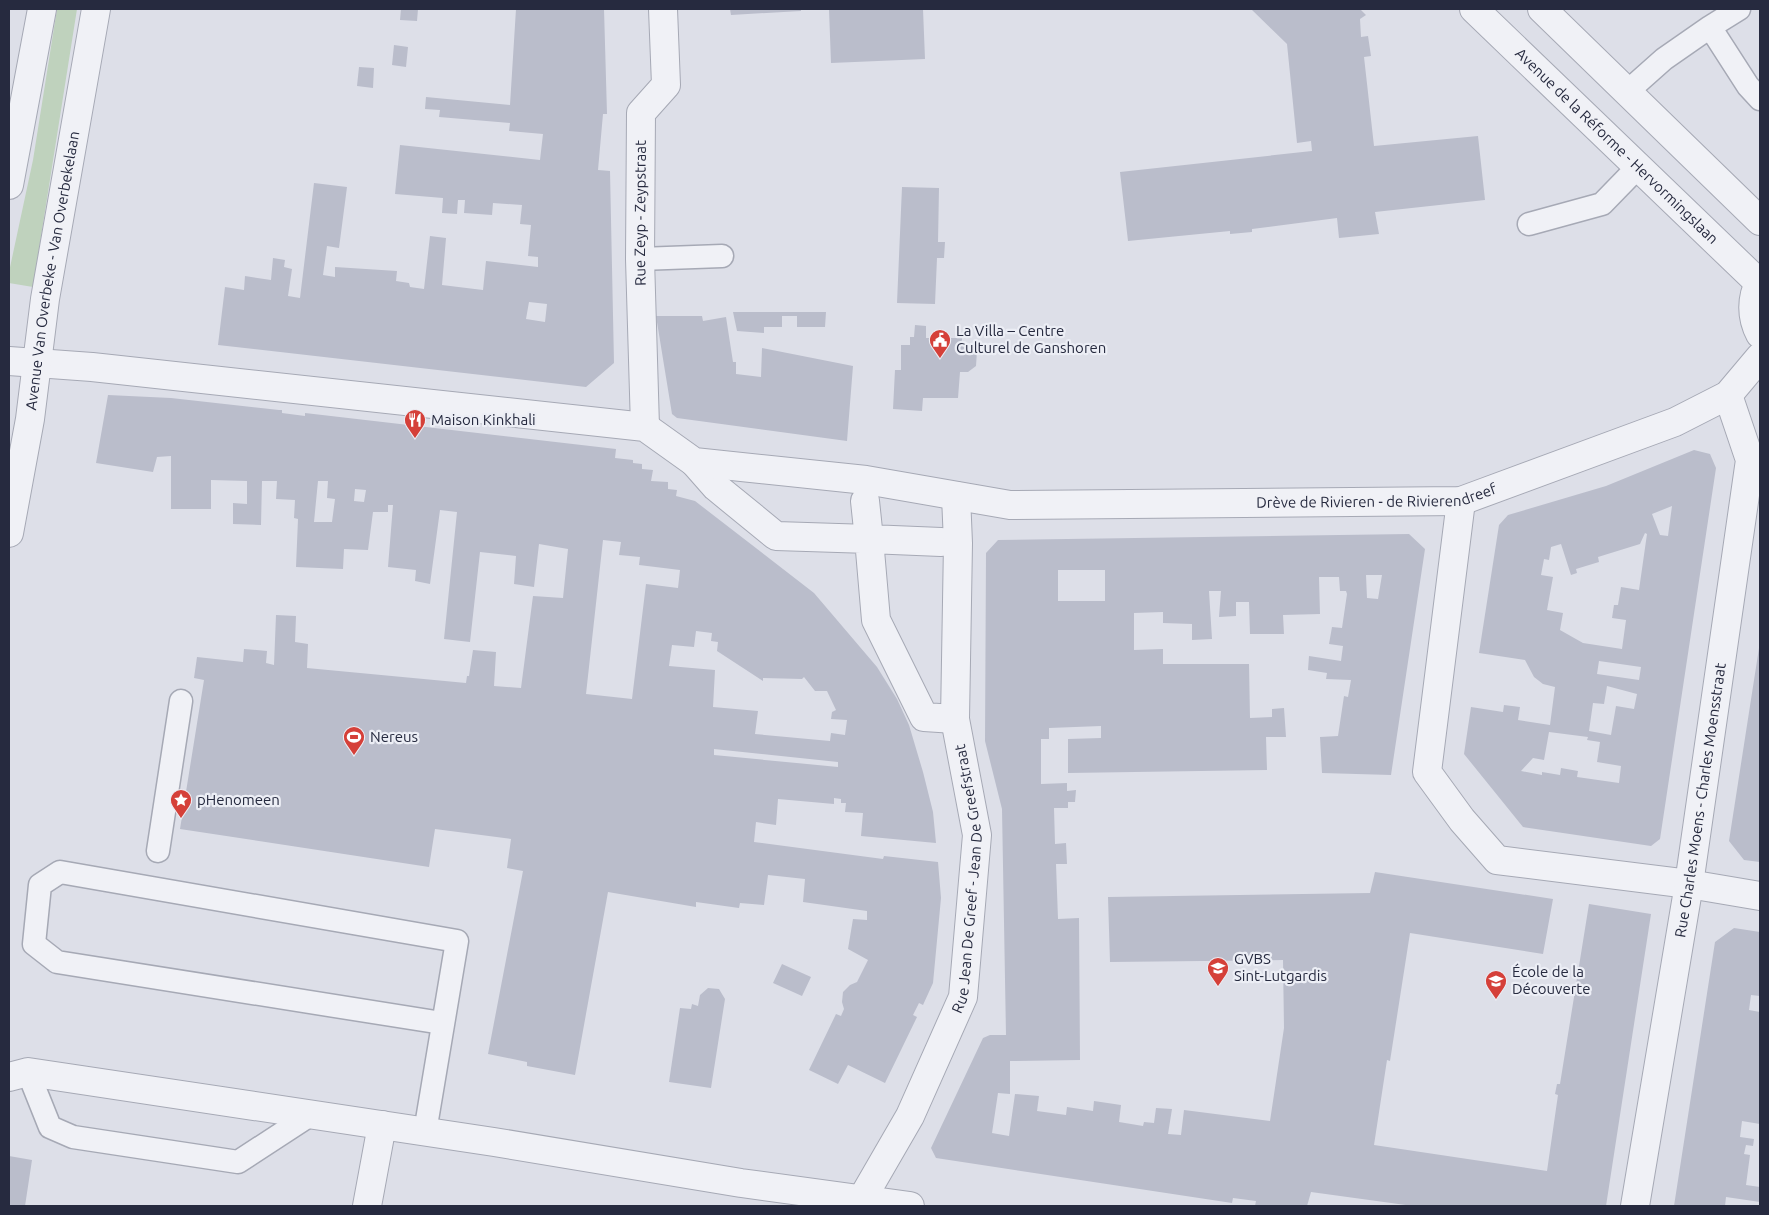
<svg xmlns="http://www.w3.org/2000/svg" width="1769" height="1215" viewBox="0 0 1769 1215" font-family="Ubuntu,sans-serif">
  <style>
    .green { fill: #bfd2bd }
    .building { fill: #babdcb; fill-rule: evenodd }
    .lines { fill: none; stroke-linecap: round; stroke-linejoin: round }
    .service-casing { stroke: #a6a9b5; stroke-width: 25 }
    .pedestrian-casing { stroke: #a6a9b5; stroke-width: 30 }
    .minor-casing { stroke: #a6a9b5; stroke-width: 30 }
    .tertiary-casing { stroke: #a6a9b5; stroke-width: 30 }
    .service { stroke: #f0f1f6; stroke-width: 22 }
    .pedestrian { stroke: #f0f1f6; stroke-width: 28 }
    .minor { stroke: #f0f1f6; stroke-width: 28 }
    .tertiary { stroke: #f0f1f6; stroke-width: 28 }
    .labels { text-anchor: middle; stroke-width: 4.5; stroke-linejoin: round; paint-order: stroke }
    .street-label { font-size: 15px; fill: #262a3f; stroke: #eceef5 }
    .poi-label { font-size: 15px; fill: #262a3f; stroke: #eceef5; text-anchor: start }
  </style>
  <rect width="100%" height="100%" fill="#dddfe8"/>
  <path class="green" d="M57 9H77L33 287 9 283V272L33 160Z"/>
  <path class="building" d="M401 9H418L417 21 400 20Z
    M516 9H604L607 114H603L598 170 610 171 614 363 586 387 218 345 225 287 244 290 245 276 271 280 273 258 285 260 284 267 292 269 288 296 300 298 314 183 347 187 339 248 327 246 323 275 335 277V267L397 271 396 281 409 283 410 287 424 289 430 236 446 238 442 285 483 290 486 261 538 267V257L528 256 531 225 520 224 522 205 493 203 492 215 464 213 465 200H458L457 214 442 213 443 198 395 194 400 145 540 160 543 134 509 131 510 123 439 117 440 110 425 109 426 97 510 105ZM529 302 547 304 545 322 526 319Z
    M730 9H801V11L731 15Z
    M829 9H923L925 59 831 63Z
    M1251 9H1360L1366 15 1360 19 1361 37 1368 36 1371 56 1364 57 1374 146 1478 136 1485 200 1375 212 1379 234 1339 238 1337 218 1252 229V232L1230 234V231L1128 241 1120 172 1312 151 1311 141 1297 143 1287 44Z
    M394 45 408 47 406 67 392 65Z
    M359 67 374 68 373 88 357 86Z
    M902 187 939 188 938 242H945L944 258H937L935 304 897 303Z
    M733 312H826L825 327H797V316H782V327H764V333L737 331Z
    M656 316H702L703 321 726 317 733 362H736V374L761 377 762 348 853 366 847 441 677 418 672 414Z
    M915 325 926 326V338H962V343L969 344 977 351 976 366 968 372H960L958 398H923L922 411 893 409 895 370H901V345H910V337H914Z
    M108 395 171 398 279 410H282V413L305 416V413L616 449 615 458 633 460V463L642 464V469L653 470 651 481 668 482V489L677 490 676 496 695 501 814 593 877 667 897 699 909 725 923 772 933 812 936 843 861 836 863 813 845 812 846 803H841V799L834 798V804L778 799 776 825 756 822 754 842 883 859 884 856 938 862 941 898 933 983 923 1005 919 1003 913 1015 917 1017 885 1083 848 1065 838 1084 809 1070 836 1014 841 1016 844 1009 842 1002 843 992 850 985 857 982 868 960 848 949 853 919 867 920V911L803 902 805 879 768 875 764 905 740 903 739 908 696 902V907L608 892 575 1075 527 1066V1062L488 1054 523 871 507 868 511 839 435 829 429 867 180 829 204 680 194 678 197 657 243 662 244 649 267 651 266 663 274 665 276 615 296 616 295 642 308 644 307 668 466 683 467 676H469L473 650 496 652 494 686 521 688 533 596 563 598 568 549 539 544 534 587 514 584 516 556 480 552 470 642 444 639 457 512 440 510 430 584 415 581 416 570 388 567 393 505H388V512H373L368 550 344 549 343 569 296 567 298 519 294 518 295 500 276 499 277 481H262L261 525 233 524V503L247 504V481L211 480V509H171V456L157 457 153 472 96 463ZM318 481H328L327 498 335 499 332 522H314ZM355 489 366 490 364 502 354 501ZM603 540 621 542 619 555 640 557 639 565 680 570 678 588 646 584 632 699 586 694ZM696 631 712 633 711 641 718 642 717 651 763 681V678L802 679 804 677 815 691H827L836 710 832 712 831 719 847 720 845 735 831 733 830 741 755 734 758 711 713 707 715 670 669 666 672 645 694 647ZM714 749 838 762V767L714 755Z
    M1694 450 1710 454 1716 468 1660 839 1651 846 1523 827 1464 754 1471 707 1503 712 1504 705 1520 707 1518 720 1550 725 1555 687 1543 684 1534 677 1525 660 1479 653 1499 525 1508 515 1606 486ZM1672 506 1668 536 1660 535 1652 514ZM1645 533 1647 534 1639 590 1621 587 1618 605H1614L1612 618 1626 620 1622 649 1583 643 1560 630 1563 613 1547 610 1553 577 1541 575 1544 559 1549 560 1551 547 1561 544 1571 575 1577 573 1576 569 1599 562 1598 557 1640 544ZM1599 661 1641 667 1639 680 1597 674ZM1607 686 1637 694 1634 709 1616 706 1611 735 1589 731 1593 703 1604 704ZM1549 732 1588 737 1587 740 1600 742 1597 762 1621 766 1619 783 1577 777 1578 771 1561 768 1560 775 1542 772V775L1521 771 1533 758 1544 760Z
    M1409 534 1425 549 1391 775 1322 773 1320 737 1338 736 1344 696 1348 697 1351 680 1326 679 1327 673 1308 670 1309 656 1341 661 1343 646 1329 644 1332 627 1342 628 1347 594 1346 591H1340L1339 577H1319L1320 614 1283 615 1284 634H1250L1249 602H1236V616L1219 617 1221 591H1209L1212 639 1192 640V624L1163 623V612L1134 613V650L1163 649V664H1249L1250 718 1272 717V709L1284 708 1286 737H1266L1267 770 1068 773V739L1101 738V726L1049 728V739H1041V784L1067 783V791L1076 790 1075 802H1068V808H1054L1055 844 1066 843 1067 864H1056L1058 919 1079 918 1080 1060 1010 1061V1094L998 1093 992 1133 1009 1136 1015 1094 1039 1096 1037 1111 1066 1115 1067 1107 1093 1111 1094 1101 1121 1105 1119 1122 1143 1126 1144 1122 1154 1123 1156 1108 1172 1109 1168 1134 1181 1135 1184 1110 1270 1121 1284 1028 1283 960 1110 962 1108 897 1370 893 1375 872 1553 899 1543 954 1410 933 1390 1061 1387 1060 1374 1145 1547 1171 1558 1095 1555 1094 1557 1084H1560L1589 904 1651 914 1606 1206H1413L1311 1192 1307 1206H1255L1256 1201 1233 1198 1232 1203 936 1158 931 1148 983 1038 990 1035H1006L1002 809 985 741 986 553 998 540ZM1058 570H1105V601H1058ZM1366 575H1382L1378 599 1367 598Z
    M1759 648H1760V862L1744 860 1729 841Z
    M1734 928 1760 932V996L1751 995 1749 1010 1760 1012V1124L1742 1121 1740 1137 1754 1139 1753 1146 1746 1145 1744 1154 1750 1155 1746 1185 1760 1187V1202L1726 1197 1725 1206H1674L1715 942Z
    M782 964 811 977 802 996 773 983Z
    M708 988 719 989 725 999 711 1088 669 1082 680 1008 691 1009 692 1004 698 1006 700 995Z
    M9 1156 32 1160 25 1206H9Z"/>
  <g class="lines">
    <g class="service-casing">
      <path id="service" d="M1710 27 1739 9
        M1628 91 1664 59 1710 27 1748 86 1760 99
        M1529 224 1602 204 1638 167
        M640 259 722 256
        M158 851 181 701
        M28 1072 50 1127 73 1137 238 1162 310 1115
        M425 1132 457 941 60 872 40 885 34 944 57 962 442 1023"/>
    </g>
    <g class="pedestrian-casing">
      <path id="pedestrian" d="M694 462 716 487 776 536 869 539 876 620 924 717 955 719
        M865 501 869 539 941 542"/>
    </g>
    <g class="minor-casing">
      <g id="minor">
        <path id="s1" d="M1474 9 1759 283"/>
        <path d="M1542 9 1760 221"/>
        <path d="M9 185 42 9"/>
        <path d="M1760 281C1751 298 1751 317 1760 334"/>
        <path id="s2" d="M9 361 92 367 645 427 694 462 866 480 1010 505 1461 501 1675 422 1728 395 1760 357"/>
        <path id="s3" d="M645 427 640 259 641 113 666 85 663 9"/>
        <path d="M1461 501 1427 772 1462 820 1497 860 1689 884 1760 896"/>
        <path id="s4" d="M9 533 30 419 45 299 96 9"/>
        <path d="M367 1206 382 1125"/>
        <path id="s5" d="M855 1206 862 1199 910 1116 963 997 977 835 955 719 958 543 956 496"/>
        <path id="s6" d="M1635 1206 1689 884 1750 460 1728 395"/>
      </g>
    </g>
    <g class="tertiary-casing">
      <path id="tertiary" d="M9 1077 28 1072 494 1142 741 1183 910 1206"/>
    </g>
    <use href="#service" class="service"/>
    <use href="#pedestrian" class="pedestrian"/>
    <use href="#minor" class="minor"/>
    <use href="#tertiary" class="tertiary"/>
  </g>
  <defs>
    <g id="civic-pin" transform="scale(1.125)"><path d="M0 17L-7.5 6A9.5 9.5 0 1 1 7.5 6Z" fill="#d54039" stroke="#eceef5"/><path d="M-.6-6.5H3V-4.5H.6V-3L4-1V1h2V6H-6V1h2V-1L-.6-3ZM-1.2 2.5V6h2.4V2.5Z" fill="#fff"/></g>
    <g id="restaurant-pin" transform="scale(1.125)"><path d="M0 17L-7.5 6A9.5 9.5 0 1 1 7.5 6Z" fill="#d54039" stroke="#eceef5"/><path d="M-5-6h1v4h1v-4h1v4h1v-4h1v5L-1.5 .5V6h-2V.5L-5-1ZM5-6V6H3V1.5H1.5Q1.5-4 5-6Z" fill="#fff"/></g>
    <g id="stadium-pin" transform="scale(1.125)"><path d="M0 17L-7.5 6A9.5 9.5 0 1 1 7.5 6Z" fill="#d54039" stroke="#eceef5"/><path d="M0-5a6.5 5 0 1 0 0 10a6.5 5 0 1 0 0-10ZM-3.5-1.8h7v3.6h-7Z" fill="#fff"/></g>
    <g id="sight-pin" transform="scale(1.125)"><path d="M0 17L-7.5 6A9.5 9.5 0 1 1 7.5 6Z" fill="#d54039" stroke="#eceef5"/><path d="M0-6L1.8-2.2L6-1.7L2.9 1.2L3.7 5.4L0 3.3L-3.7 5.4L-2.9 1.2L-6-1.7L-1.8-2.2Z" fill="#fff"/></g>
    <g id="school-pin" transform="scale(1.125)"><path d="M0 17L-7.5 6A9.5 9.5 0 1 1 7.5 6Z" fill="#d54039" stroke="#eceef5"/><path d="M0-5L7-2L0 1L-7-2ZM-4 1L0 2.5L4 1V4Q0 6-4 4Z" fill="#fff"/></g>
  </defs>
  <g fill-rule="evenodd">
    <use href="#civic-pin" x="940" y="340"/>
    <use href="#restaurant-pin" x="415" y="420"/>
    <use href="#stadium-pin" x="354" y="737"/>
    <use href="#sight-pin" x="181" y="800"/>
    <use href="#school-pin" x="1218" y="968"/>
    <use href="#school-pin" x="1496" y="981"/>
  </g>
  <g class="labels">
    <g class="street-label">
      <text dy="5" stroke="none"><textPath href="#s1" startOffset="198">Avenue de la Réforme - Hervormingslaan</textPath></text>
      <text dy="5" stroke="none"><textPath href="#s3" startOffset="214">Rue Zeyp - Zeypstraat</textPath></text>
      <text dy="5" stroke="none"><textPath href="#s4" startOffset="266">Avenue Van Overbeke - Van Overbekelaan</textPath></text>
      <text dy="5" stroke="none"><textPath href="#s2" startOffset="1386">Drève de Rivieren - de Rivierendreef</textPath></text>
      <text dy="5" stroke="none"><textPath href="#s6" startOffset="411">Rue Charles Moens - Charles Moensstraat</textPath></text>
      <text dy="5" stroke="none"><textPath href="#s5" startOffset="355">Rue Jean De Greef - Jean De Greefstraat</textPath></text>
    </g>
    <g class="poi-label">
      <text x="956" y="336">La Villa – Centre<tspan x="956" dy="17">Culturel de Ganshoren</tspan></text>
      <text x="431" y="425">Maison Kinkhali</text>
      <text x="370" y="742">Nereus</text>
      <text x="197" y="805">pHenomeen</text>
      <text x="1234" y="964">GVBS<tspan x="1234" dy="17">Sint-Lutgardis</tspan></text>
      <text x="1512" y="977">École de la<tspan x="1512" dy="17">Découverte</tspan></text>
    </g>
  </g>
  <rect width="1769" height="1215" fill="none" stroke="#262a3f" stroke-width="20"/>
</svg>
